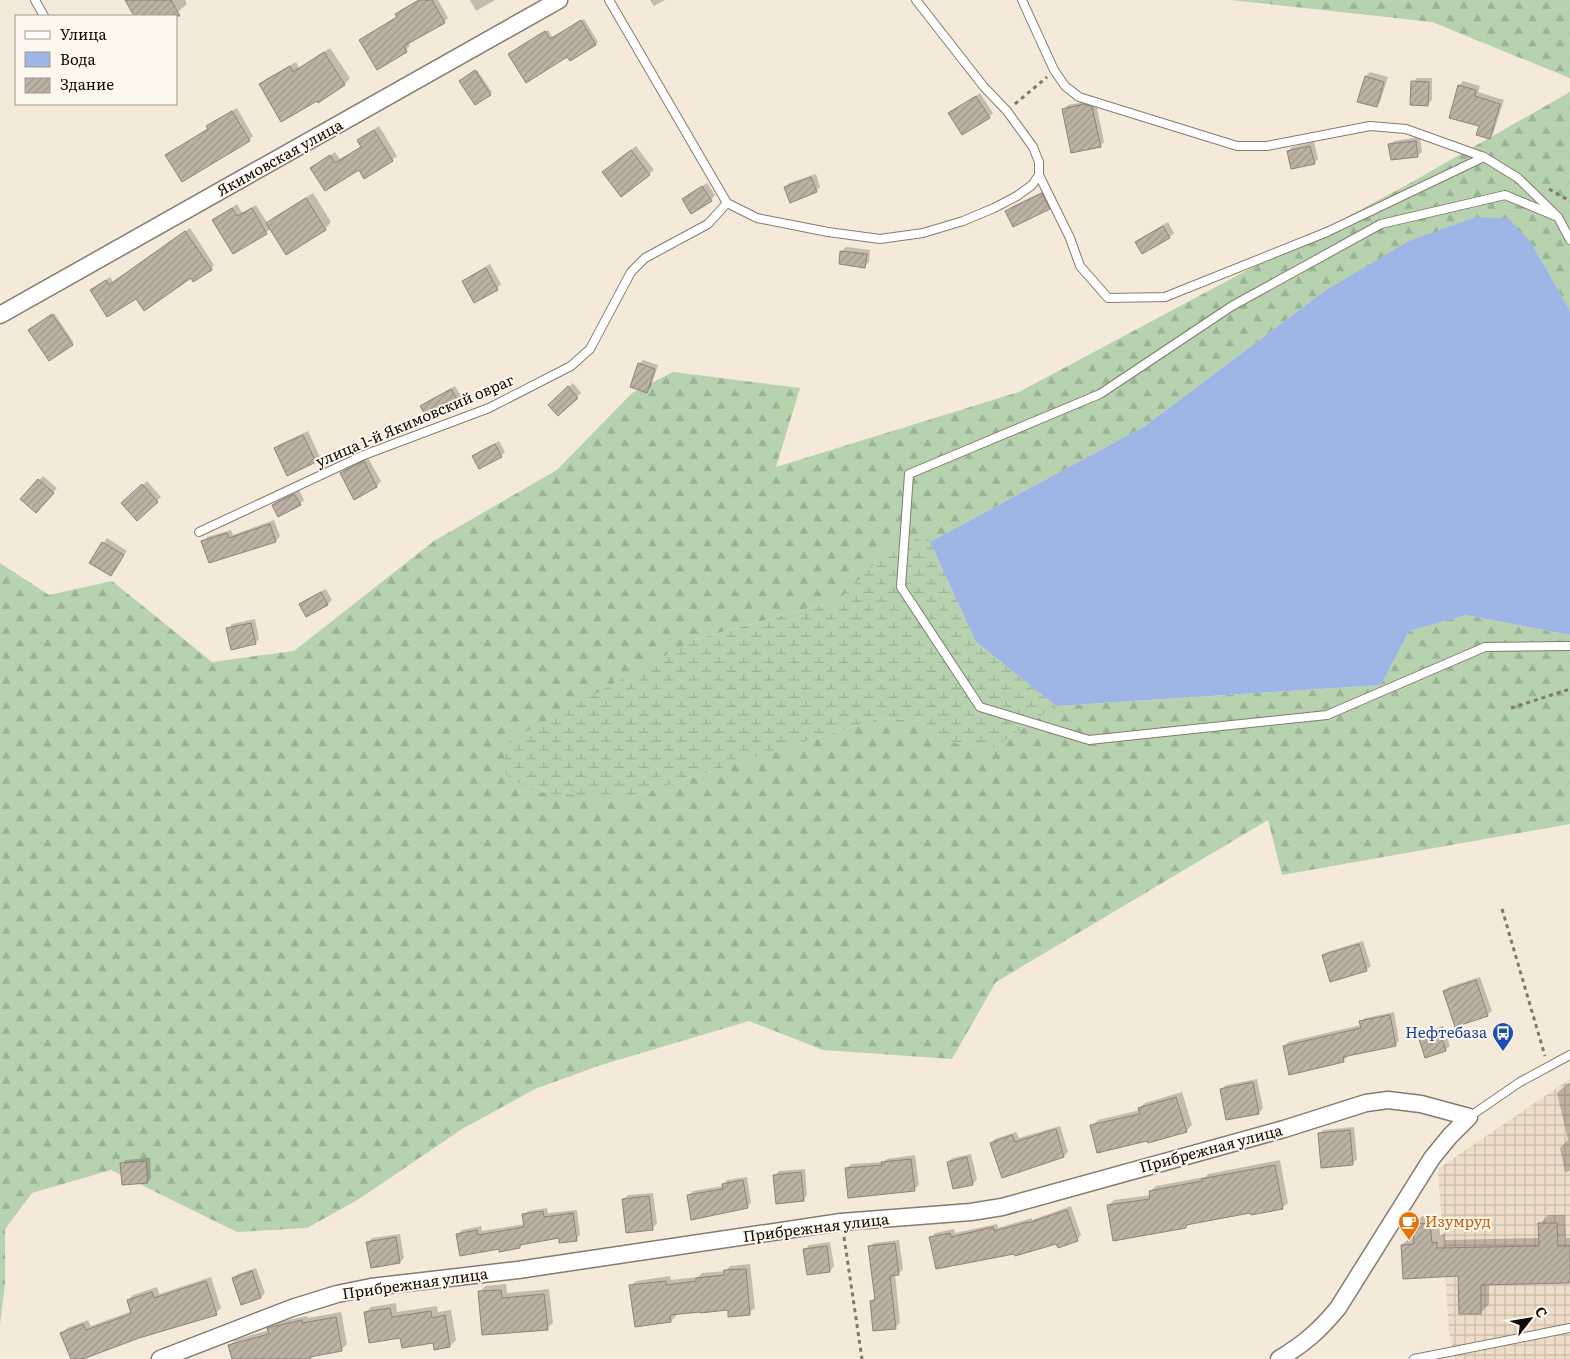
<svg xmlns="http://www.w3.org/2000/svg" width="1570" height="1359" viewBox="0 0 1570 1359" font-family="Literata,serif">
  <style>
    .industrial { fill: url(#industrial-grid) }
    .forest { fill: url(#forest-firs) }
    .wetland { fill: url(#wetland-marsh) }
    .water { fill: #9eb5e6 }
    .shadow { fill: #0003 }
    .building { fill: url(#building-hatch); stroke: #8e8376 }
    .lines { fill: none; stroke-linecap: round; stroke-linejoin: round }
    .lane-casing { stroke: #857b6e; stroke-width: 10 }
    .street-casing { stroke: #857b6e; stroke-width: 19 }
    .path { stroke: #80786e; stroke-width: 3; stroke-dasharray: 4 4; stroke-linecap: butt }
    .lane { stroke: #fff; stroke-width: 8 }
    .street { stroke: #fff; stroke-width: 16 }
    .labels { text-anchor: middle; stroke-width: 4; stroke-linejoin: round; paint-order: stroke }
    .street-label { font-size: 15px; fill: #110d08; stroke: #fef7ee }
    .transit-label { font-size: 15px; fill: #164399; stroke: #fef7ee; text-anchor: end }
    .food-label { font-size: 15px; fill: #c56008; stroke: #fef7ee; text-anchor: start }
  </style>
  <defs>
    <pattern id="industrial-grid" width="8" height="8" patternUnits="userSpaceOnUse" patternTransform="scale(1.25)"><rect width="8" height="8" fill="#eddcc8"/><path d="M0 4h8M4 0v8" fill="none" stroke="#cabcaa"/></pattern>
    <pattern id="forest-firs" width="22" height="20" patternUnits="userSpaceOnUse" patternTransform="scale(1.25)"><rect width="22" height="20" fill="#b6d2af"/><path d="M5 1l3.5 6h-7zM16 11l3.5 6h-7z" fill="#9bb395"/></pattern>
    <pattern id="wetland-marsh" width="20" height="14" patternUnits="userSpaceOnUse" patternTransform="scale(1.25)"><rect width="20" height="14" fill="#b6d2af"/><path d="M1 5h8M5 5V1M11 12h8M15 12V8" fill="none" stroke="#9bb395"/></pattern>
    <pattern id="building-hatch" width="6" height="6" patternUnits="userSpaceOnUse" patternTransform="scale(1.25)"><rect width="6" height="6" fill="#bcb1a3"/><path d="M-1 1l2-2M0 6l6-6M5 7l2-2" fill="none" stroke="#a1978b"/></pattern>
  </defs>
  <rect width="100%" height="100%" fill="#f5e9da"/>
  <path class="industrial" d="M1570 1079V1359H1455L1449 1330 1438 1169Z"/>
  <path class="forest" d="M1232 0H1570V78L1432 22Z
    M1570 92V311L1532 244 1323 292 1145 426 930 542 902 537 839 600 693 640 624 799 880 718 922 721 947 742 994 748 1056 706 1381 685 1409 631 1466 615 1570 635V824L1282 875 1268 820 996 982 952 1059 823 1050 749 1021 598 1066 535 1089 462 1129 359 1199 307 1228 237 1232 111 1170 32 1193 5 1229V1284L0 1324V563L49 595 112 581 212 662 294 651 434 541 557 470 632 393 673 372 800 388 776 467 1019 392 1403 187Z"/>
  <path class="wetland" d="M902 536 930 542 976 642 1056 706 994 748 947 742 922 721 880 718 624 799 534 792 506 775 504 744 693 640 839 600Z"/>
  <path class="water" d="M1476 217 1509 219 1532 244 1570 311V635L1466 615 1409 631 1381 685 1056 706 976 642 930 542 1145 426 1323 292 1409 241Z"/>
  <path class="shadow" d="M127 0H185L187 4 173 16H136Z
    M418 0H438L448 18 444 22 408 42 410 46 406 50 377 68 360 40 398 16 397 14 401 10Z
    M470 0H495L476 11Z
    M650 0H665L654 6Z
    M584 19 598 42 596 44 568 56 512 52 548 30 553 38Z
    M330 48 350 78 345 84 318 101 260 85 266 79 296 62 299 68Z
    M477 70 492 92 490 94 462 80Z
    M1370 72 1388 77 1380 102 1376 106 1366 76Z
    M1417 78H1432V100L1427 105 1413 82Z
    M1463 81 1480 86 1478 92 1504 100 1493 134 1489 138 1459 86Z
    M980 93 993 113 989 117 950 113Z
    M1089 101 1096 103 1104 142 1100 146 1063 110 1068 105Z
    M237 108 253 136 249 140 167 155 209 128 208 126 212 122Z
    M379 126 397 156 392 160 365 177 359 168H312L335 152 340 159 362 146 359 140Z
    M1420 137 1422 152 1417 156 1390 145 1394 141Z
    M1314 142 1318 159 1314 163 1288 151 1292 147Z
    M636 146 654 170 621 195 604 172Z
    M816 174 820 187 816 191 785 188 789 183Z
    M707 183 715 195 711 200 683 199Z
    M1046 190 1053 204 1049 208 1007 211 1011 207Z
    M313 193 331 222 325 229 271 228 266 233 233 252 214 220 237 204 242 213 256 205 268 224 274 217Z
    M1168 222 1174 233 1170 237 1143 253 1137 242 1141 238Z
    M190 228 214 265 211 269 136 297 92 290 110 277 113 282Z
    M846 247 870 250 869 262 865 266 840 263 842 251Z
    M490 264 501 284 497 289 475 301 463 281 468 277Z
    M54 313 74 343 72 344 32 328Z
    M643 360 658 365 651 387 647 391 639 364Z
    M573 383 581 393 558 414 549 405Z
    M455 386 461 396 457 400 422 406 426 402Z
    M308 431 320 457 315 461 276 448 280 444Z
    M499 441 505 452 501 456H474L478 452Z
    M368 458 381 481 377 486 355 498 341 474 345 469Z
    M43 476 57 488 40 507 22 499Z
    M147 481 161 497 137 519 123 503Z
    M299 490 304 500 300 504 273 505 277 501Z
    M274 520 280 536 276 541 209 562 203 542 207 537 231 530 233 535Z
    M107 538 127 551 111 575 91 562Z
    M326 589 332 600 328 604 307 616 300 604 305 600Z
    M255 619 259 639 255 643 228 629 232 624Z
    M1363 941 1371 966 1366 970 1323 956 1327 952Z
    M1480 977 1492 1011 1487 1015 1444 991 1449 987Z
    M1394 1012 1399 1041 1395 1045 1347 1055V1057L1343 1061 1284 1047 1288 1042 1361 1025V1022L1365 1018Z
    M1443 1026 1450 1046 1445 1050 1419 1036 1423 1032Z
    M1257 1079 1263 1108 1259 1113 1221 1089 1226 1085Z
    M1570 1083V1171L1565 1172 1560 1148 1568 1140 1557 1093 1567 1084Z
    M1182 1092 1192 1125 1186 1131 1148 1140 1092 1126 1098 1120 1140 1110 1139 1108 1145 1103Z
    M1060 1126 1068 1152 1064 1156 991 1144 995 1139 1016 1132 1019 1138Z
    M1354 1127 1357 1159 1353 1163 1319 1134 1323 1130Z
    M971 1154 977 1179 973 1184 954 1188 948 1162 952 1158Z
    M915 1155 919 1185 914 1189 846 1169 851 1164 883 1162 887 1159Z
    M150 1158 151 1178 147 1182 121 1164 126 1160Z
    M1280 1160 1288 1203 1282 1208 1251 1212 1189 1223 1186 1227 1109 1205 1114 1200 1151 1195 1150 1192 1156 1186 1205 1177 1208 1174Z
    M805 1169 807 1195 803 1200 775 1175 779 1171Z
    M747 1177 751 1203 747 1207 689 1195 693 1191 723 1186 727 1180Z
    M653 1193 657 1224 652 1228 623 1200 628 1195Z
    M1071 1206 1081 1235 1077 1240 1057 1243 931 1238 935 1233 954 1229 955 1233 997 1224 998 1228 1032 1218V1220Z
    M547 1208 548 1213 577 1210 580 1235 576 1239 560 1237 524 1243 520 1247 500 1248 458 1234 462 1230 481 1226 482 1231 525 1224 524 1215 528 1211Z
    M1439 1215 1440 1235 1445 1234V1240L1540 1238V1224L1548 1215H1565L1566 1238H1570V1281L1489 1284V1304L1481 1313 1459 1274 1402 1245 1411 1236H1415L1414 1225 1422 1216Z
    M400 1234 404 1258 400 1262 368 1243 372 1238Z
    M899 1240 903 1269 898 1274H895L900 1323 896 1327 871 1301 876 1297 869 1247 874 1243Z
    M830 1242 834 1266 830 1271 805 1250 809 1245Z
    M750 1264 755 1308 749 1313 729 1309 675 1313 676 1316 671 1321 631 1286 636 1281 670 1276 671 1280 698 1277 702 1273 726 1271 730 1266Z
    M256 1268 265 1293 261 1297 242 1304 233 1278 238 1274Z
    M211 1277 221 1308 216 1313 109 1347 80 1359H72L62 1333 67 1328 88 1320 91 1326 132 1311 128 1300 133 1295 157 1287 159 1294Z
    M506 1284 507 1293 549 1289 553 1323 547 1328 480 1292 485 1286Z
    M396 1303 397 1312 437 1306 438 1312 451 1310 456 1340 450 1346 401 1336 365 1313 371 1307Z
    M341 1312 347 1344 342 1349 315 1354 311 1359H234L230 1346 235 1340 269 1330V1329L274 1323 307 1316 308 1318Z"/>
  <path class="building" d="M125 0H171L180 16H134Z
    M419 0H432L445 23 404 46 407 52 377 70 359 40 397 17 395 14Z
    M581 20 596 45 570 61 567 57 526 83 508 54 545 31 550 39Z
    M324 52 345 85 318 103 317 101 281 122 259 84 290 66 293 72Z
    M475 70 491 95 475 105 459 81Z
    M1365 76 1384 82 1377 107 1357 102Z
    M1411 81 1429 82 1428 106 1410 105Z
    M1458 85 1476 90 1475 96 1500 104 1490 139 1476 135 1479 126 1449 118Z
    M976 96 990 118 962 135 948 113Z
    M1084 104 1092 107 1101 147 1071 153 1062 109Z
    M232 111 250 141 182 182 165 155 208 129 206 126Z
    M374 130 393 161 364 179 359 170 325 191 310 168 330 155 335 163 361 147 357 140Z
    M1416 141 1418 157 1391 160 1388 144Z
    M1310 146 1315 164 1291 169 1287 151Z
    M631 150 650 175 621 197 602 172Z
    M811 177 817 192 790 203 784 187Z
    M702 186 712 201 691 214 682 199Z
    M1042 193 1050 209 1013 227 1005 211Z
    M306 198 326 230 286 255 266 223Z
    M232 208 237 216 252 208 267 234 233 254 212 220Z
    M1163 226 1170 238 1142 254 1135 242Z
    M185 231 212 270 193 282 191 278 144 311 136 299 107 317 90 290 106 280 109 285Z
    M840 251 867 254 865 268 839 264Z
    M486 268 498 290 474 303 462 281Z
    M52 314 73 345 49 361 28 330Z
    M638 363 655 369 647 393 630 387Z
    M568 386 578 398 558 416 548 405Z
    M451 389 458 401 427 418 420 406Z
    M303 435 316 462 287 476 274 448Z
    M495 444 502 457 479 469 472 456Z
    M364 461 377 487 354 500 340 473Z
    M38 479 54 493 36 513 20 499Z
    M142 484 158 502 137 521 121 503Z
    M294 494 301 505 278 517 272 505Z
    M270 524 276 542 209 563 201 541 227 533 229 538Z
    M102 542 124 555 111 576 89 563Z
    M321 592 328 605 306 617 299 604Z
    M251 623 256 644 231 650 226 628Z
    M1359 944 1367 971 1330 982 1322 955Z
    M1476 980 1488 1016 1455 1027 1443 991Z
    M1390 1015 1396 1046 1343 1057 1344 1062 1289 1075 1283 1046 1361 1028 1359 1021Z
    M1439 1029 1446 1051 1425 1058 1418 1036Z
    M1253 1082 1259 1114 1226 1120 1220 1089Z
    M1176 1097 1187 1132 1148 1143 1147 1141 1097 1153 1090 1125 1140 1114 1138 1108Z
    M1056 1129 1064 1157 1002 1178 990 1143 1012 1135 1015 1142Z
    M1350 1130 1353 1165 1321 1168 1318 1133Z
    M967 1157 973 1185 953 1189 947 1162Z
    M911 1159 915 1191 848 1198 845 1168 882 1165 881 1162Z
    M146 1161 148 1183 122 1185 120 1163Z
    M1275 1165 1283 1209 1251 1215 1250 1213 1186 1225V1228L1113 1241 1107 1205 1150 1199 1149 1191 1202 1181 1201 1179Z
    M801 1172 804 1201 776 1204 773 1175Z
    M743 1180 748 1208 691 1220 687 1195 723 1189 722 1184Z
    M649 1196 653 1230 626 1233 622 1199Z
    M1067 1210 1078 1241 1058 1248 1056 1244 1015 1256 1014 1254 936 1269 929 1237 950 1233 951 1237 993 1227 994 1231 1028 1222V1223Z
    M543 1211 544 1217 573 1213 577 1241 559 1243V1238L520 1245V1248L499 1252V1249L460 1256 456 1234 477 1230 478 1235 524 1227 522 1214Z
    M1430 1223 1432 1243 1437 1242V1248L1539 1246 1538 1223H1557L1558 1246H1570V1283L1481 1285V1314H1459L1458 1276 1403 1279 1401 1245 1414 1244 1413 1224Z
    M396 1237 400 1263 371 1268 366 1242Z
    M895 1243 899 1275 890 1276 896 1329 873 1331 870 1301 875 1300 868 1246Z
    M827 1246 830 1272 807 1275 803 1249Z
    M746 1269 750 1315 728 1317V1310L700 1313V1312L670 1315 671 1322 635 1327 629 1285 666 1281V1285L696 1281V1278L724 1275V1270Z
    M252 1271 261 1298 241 1305 232 1278Z
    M206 1281 217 1315 139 1338 83 1359H71L60 1333 83 1324 86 1330 131 1314 127 1300 152 1292 154 1298Z
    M501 1290 502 1298 544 1294 548 1330 482 1335 478 1291Z
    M390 1308 392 1317 431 1311 432 1318 445 1315 450 1347 434 1350 433 1343 402 1348 400 1338 369 1343 364 1312Z
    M336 1317 342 1351 310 1357V1359H232L228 1345 269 1334 267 1328 302 1320V1323Z"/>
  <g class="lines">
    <g class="lane-casing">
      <path id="lane" d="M35 0 44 16
        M1022 0 1054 70 1065 86 1079 97 1237 146H1267L1370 126 1406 129 1484 157 1518 178 1558 217 1570 240
        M1039 175 1070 238 1080 266 1108 298 1165 297 1327 232 1484 157
        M727 203 757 218 828 232 880 239 923 233 963 221 994 208 1017 196 1032 185 1039 175V162L1033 147 1007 111 984 87 916 0
        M1558 217 1505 195 1381 224 1232 306 1100 394 909 474 901 587 980 707 1089 740 1327 715 1485 647 1570 646
        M199 532 364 455 489 408 571 366 590 349 631 272 645 258 708 224 727 203 609 0
        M1469 1117 1520 1082 1570 1055
        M1414 1359 1570 1328"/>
    </g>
    <g class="street-casing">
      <path id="street" d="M0 315 559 0
        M160 1359 292 1308 337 1294 371 1287 518 1270 841 1222 971 1212 1002 1207 1284 1129 1366 1103 1388 1100 1421 1104 1469 1117
        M1279 1359C1304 1344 1320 1330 1338 1308L1432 1158 1450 1136 1469 1117"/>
    </g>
    <path class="path" d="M1015 104 1047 77
      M1549 189 1570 201
      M1511 708 1570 689
      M1502 909 1545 1056
      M844 1237 862 1359"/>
    <use href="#lane" class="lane"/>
    <use href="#street" class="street"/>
  </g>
  <defs>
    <g id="bus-pin" transform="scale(1.125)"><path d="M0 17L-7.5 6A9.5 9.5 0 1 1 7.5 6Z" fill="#1a4fb4" stroke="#fef7ee"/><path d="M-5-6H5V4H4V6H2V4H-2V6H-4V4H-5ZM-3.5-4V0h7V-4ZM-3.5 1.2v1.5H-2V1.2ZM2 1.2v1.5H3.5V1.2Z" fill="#fff"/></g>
    <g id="cafe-pin" transform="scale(1.125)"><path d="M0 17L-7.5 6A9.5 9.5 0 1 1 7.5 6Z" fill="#e8710a" stroke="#fef7ee"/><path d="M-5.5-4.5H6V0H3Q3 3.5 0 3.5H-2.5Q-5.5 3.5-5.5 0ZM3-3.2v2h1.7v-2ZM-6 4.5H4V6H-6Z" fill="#fff"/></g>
  </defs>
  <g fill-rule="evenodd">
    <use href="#bus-pin" x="1503" y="1033"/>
    <use href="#cafe-pin" x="1409" y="1222"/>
  </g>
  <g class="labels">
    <g class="street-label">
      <text transform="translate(280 158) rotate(-29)" y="5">Якимовская улица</text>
      <text transform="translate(415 421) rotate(-23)" y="5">улица 1-й Якимовский овраг</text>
      <text transform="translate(1211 1149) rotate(-15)" y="5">Прибрежная улица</text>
      <text transform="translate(816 1228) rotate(-7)" y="5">Прибрежная улица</text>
      <text transform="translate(415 1284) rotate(-8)" y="5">Прибрежная улица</text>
    </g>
    <g class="transit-label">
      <text x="1487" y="1038">Нефтебаза</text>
    </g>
    <g class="food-label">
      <text x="1425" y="1227">Изумруд</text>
    </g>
  </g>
  <rect x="15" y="15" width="162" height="90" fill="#fef7ee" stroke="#9f9992"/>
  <rect x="25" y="31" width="25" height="8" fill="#ffffff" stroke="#9f9992"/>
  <text x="60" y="40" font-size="15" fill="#110d08">Улица</text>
  <rect x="25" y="52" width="25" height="15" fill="#9eb5e6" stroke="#9f9992"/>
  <text x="60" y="65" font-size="15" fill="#110d08">Вода</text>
  <rect x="25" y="78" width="25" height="15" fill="url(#building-hatch)" stroke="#9f9992"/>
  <text x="60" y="90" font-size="15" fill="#110d08">Здание</text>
  <g transform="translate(1530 1319) rotate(59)" stroke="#fef7ee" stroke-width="4" paint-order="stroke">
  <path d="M0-4L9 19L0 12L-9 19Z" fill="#110d08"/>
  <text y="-8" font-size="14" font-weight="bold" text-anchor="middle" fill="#110d08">С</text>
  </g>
</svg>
